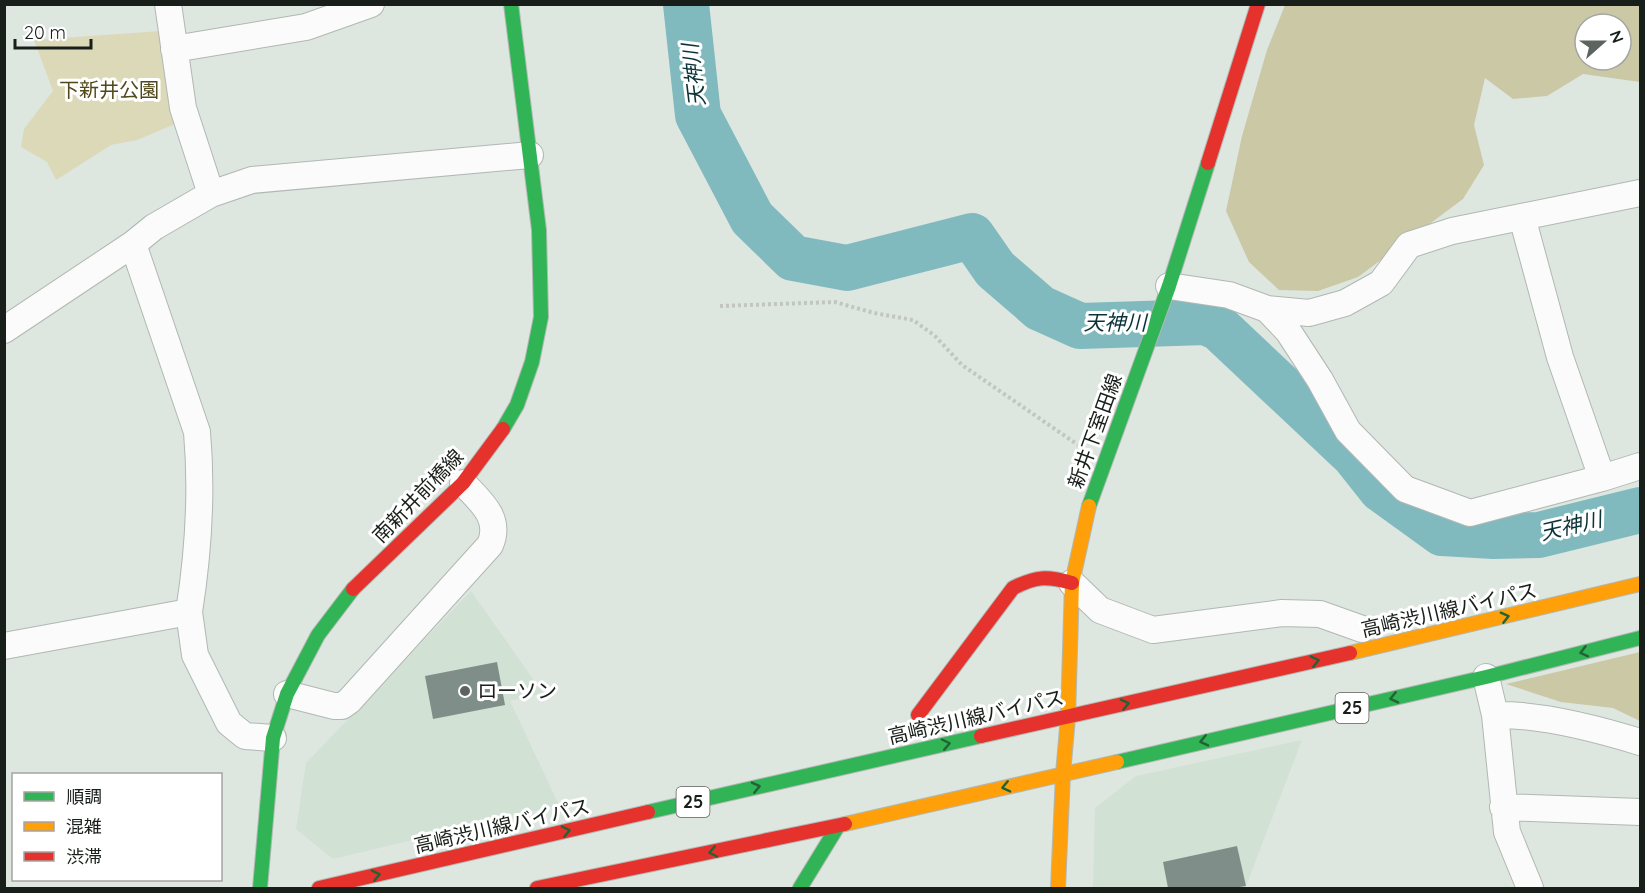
<svg xmlns="http://www.w3.org/2000/svg" width="1645" height="893" viewBox="0 0 1645 893" font-family="Quicksand,'Noto Sans JP',sans-serif">
  <style>
    .built { fill: #d1e1d4 }
    .green { fill: #dcd9b9 }
    .forest { fill: #cac8a5; fill-rule: evenodd }
    .lines { fill: none; stroke-linecap: round; stroke-linejoin: round }
    .river { stroke: #80babf; stroke-width: 46 }
    .building { fill: #7f8e89 }
    .street-casing { stroke: #b1b8b3; stroke-width: 28 }
    .fast-casing { stroke: #b1b8b3; stroke-width: 16 }
    .slow-casing { stroke: #b1b8b3; stroke-width: 16 }
    .jam-casing { stroke: #b1b8b3; stroke-width: 16 }
    .path { stroke: #c2c5c2; stroke-width: 4; stroke-dasharray: 3 3; stroke-linecap: butt }
    .street { stroke: #fafbfa; stroke-width: 26 }
    .fast { stroke: #30b455; stroke-width: 14 }
    .slow { stroke: #ff9f0a; stroke-width: 14 }
    .jam { stroke: #e5322d; stroke-width: 14 }
    .oneway { stroke: #236234 }
    .poi-dot { fill: #5d645f; stroke: #fff; stroke-width: 2 }
    .labels { text-anchor: middle; stroke-width: 6; stroke-linejoin: round; paint-order: stroke }
    .shield { fill: #fff; stroke: #5d625e; stroke-width: 1.5 }
    .shield-label { font-size: 18px; font-weight: bold; fill: #181e19 }
    .park-label { font-size: 20px; fill: #52491b; stroke: #fff }
    .street-label { font-size: 20px; fill: #181e19; stroke: #fff }
    .poi-label { font-size: 20px; fill: #181e19; stroke: #fff; text-anchor: start }
    .water-label { font-size: 21px; font-style: italic; fill: #0b3237; stroke: #fff }
  </style>
  <rect width="100%" height="100%" fill="#dee6e0"/>
  <path class="built" d="M471 591 543 693 510 701 559 805 333 859 296 829 306 763Z
    M1302 740 1246 886 1240 888H1093L1095 808 1136 776Z"/>
  <path class="green" d="M161 31 175 124 137 140 111 145 56 180 47 162 21 147 24 129 53 91 34 40Z"/>
  <path class="forest" d="M1285 5H1640V82L1583 74 1547 96 1513 99 1485 78 1474 125 1484 165 1463 199 1358 277 1318 291 1279 290 1249 262 1226 211 1242 136 1267 50ZM1585 24H1621V60H1585Z
    M1640 652V721L1613 708 1561 702 1506 684Z"/>
  <g class="lines">
    <path class="river" d="M686 4 698 115 752 218 793 258 847 268 972 236 995 269 1040 308 1080 326 1206 322 1219 328 1354 455 1381 489 1442 533 1494 536 1539 535 1640 510"/>
  </g>
  <path class="building" d="M497 662 505 705 433 719 425 676Z
    M1237 846 1246 886 1233 888H1168L1163 862Z"/>
  <g class="lines">
    <g class="street-casing">
      <path id="street" d="M168 4 183 108 211 194
        M174 49 306 27 371 4
        M1522 217 1560 357 1602 478
        M1169 286 1229 295 1267 309 1288 331 1320 380 1348 431 1405 489 1470 513 1602 478 1640 466
        M1267 309 1309 313 1345 303 1381 283 1409 245 1452 231 1640 193
        M4 330 133 244 154 227 211 194 252 180 530 155
        M1072 583 1100 610 1153 630 1282 613 1320 614 1362 629
        M189 612 195 655 229 723 245 736 273 738
        M4 646 189 612C198 555 202 489 197 432L133 244
        M1486 677 1495 715 1507 832 1530 888
        M287 694 334 706H342L349 701 490 545C502 518 480 501 463 483
        M1495 715C1539 714 1598 729 1640 742
        M1503 807 1640 812"/>
    </g>
    <g class="fast-casing">
      <path id="fast" d="M503 429 517 405 532 362 541 317 539 230 511 4
        M1089 506 1169 286 1208 163
        M1117 762 1486 677 1640 638
        M648 812 981 736
        M260 888 273 738 287 694 318 635 353 589
        M800 888 838 826"/>
    </g>
    <g class="slow-casing">
      <path id="slow" d="M1350 653 1640 584
        M845 824 1117 762
        M1058 888 1063 774 1068 717 1072 583 1089 506"/>
    </g>
    <g class="jam-casing">
      <path id="jam" d="M1208 163 1258 4
        M353 589 463 483 503 429
        M918 715 1013 588C1037 576 1047 576 1072 583
        M981 736 1350 653
        M319 888 648 812
        M537 888 845 824"/>
    </g>
    <path class="path" d="M720 306 835 302 874 313 913 320 935 336 962 365 1081 447"/>
    <use href="#street" class="street"/>
    <use href="#fast" class="fast"/>
    <use href="#slow" class="slow"/>
    <use href="#jam" class="jam"/>
  </g>
  <defs><path id="oneway-chevron" d="M-2-3.5L2.5 0L-2 3.5" fill="none" stroke-width="1.6" stroke-linecap="round" stroke-linejoin="round" transform="scale(1.5)"/></defs>
  <g class="oneway">
    <use href="#oneway-chevron" transform="translate(1505 617) rotate(-14)"/>
    <use href="#oneway-chevron" transform="translate(1584 652) rotate(166)"/>
    <use href="#oneway-chevron" transform="translate(1315 661) rotate(-13)"/>
    <use href="#oneway-chevron" transform="translate(1394 698) rotate(167)"/>
    <use href="#oneway-chevron" transform="translate(1125 704) rotate(-13)"/>
    <use href="#oneway-chevron" transform="translate(1204 741) rotate(167)"/>
    <use href="#oneway-chevron" transform="translate(946 744) rotate(-12)"/>
    <use href="#oneway-chevron" transform="translate(756 787) rotate(-13)"/>
    <use href="#oneway-chevron" transform="translate(1006 787) rotate(167)"/>
    <use href="#oneway-chevron" transform="translate(566 831) rotate(-13)"/>
    <use href="#oneway-chevron" transform="translate(713 852) rotate(168)"/>
    <use href="#oneway-chevron" transform="translate(376 875) rotate(-13)"/>
  </g>
  <circle class="poi-dot" cx="465" cy="691" r="6"/>
  <g class="labels">
    <g class="shield">
      <rect x="1335.5" y="693" width="33" height="30" rx="4.5"/>
      <rect x="676.5" y="787" width="33" height="30" rx="4.5"/>
    </g>
    <g class="shield-label">
      <text x="1352" y="714">25</text>
      <text x="693" y="808">25</text>
    </g>
    <g class="park-label">
      <text x="109" y="97">下新井公園</text>
    </g>
    <g class="street-label">
      <text transform="translate(1095 431) rotate(-70)" y="7">新井下室田線</text>
      <text transform="translate(418 496) rotate(-46)" y="7">南新井前橋線</text>
      <text transform="translate(1449 610) rotate(-13)" y="7">高崎渋川線バイパス</text>
      <text transform="translate(976 717) rotate(-13)" y="7">高崎渋川線バイパス</text>
      <text transform="translate(502 826) rotate(-13)" y="7">高崎渋川線バイパス</text>
    </g>
    <g class="poi-label">
      <text x="477" y="698">ローソン</text>
    </g>
    <g class="water-label">
      <text transform="translate(694 75) rotate(-97)" y="7">天神川</text>
      <text x="1115" y="330">天神川</text>
      <text transform="translate(1571 526) rotate(-13)" y="7">天神川</text>
    </g>
  </g>
  <rect width="1645" height="893" fill="none" stroke="#181e19" stroke-width="12"/>
  <rect x="12" y="773" width="210" height="108" fill="#ffffff" stroke="#a3a5a3" stroke-width="1.5"/>
  <rect x="24" y="792" width="30" height="9" fill="#30b455" stroke="#a3a5a3" stroke-width="1.5"/>
  <text x="66" y="803" font-size="18" fill="#181e19">順調</text>
  <rect x="24" y="822" width="30" height="9" fill="#ff9f0a" stroke="#a3a5a3" stroke-width="1.5"/>
  <text x="66" y="833" font-size="18" fill="#181e19">混雑</text>
  <rect x="24" y="852" width="30" height="9" fill="#e5322d" stroke="#a3a5a3" stroke-width="1.5"/>
  <text x="66" y="863" font-size="18" fill="#181e19">渋滞</text>
  <g transform="translate(1603 42) rotate(69)"><circle r="28" fill="#ffffff" stroke="#a3a5a3" stroke-width="1.5"/>
  <path d="M0-4.5L10 22L0 15L-10 22Z" fill="#5d645f"/>
  <text y="-9" font-size="16" font-weight="bold" text-anchor="middle" fill="#181e19">N</text>
  </g>
  <path d="M15 39v9h76v-9" fill="none" stroke="#181e19" stroke-width="3"/>
  <text x="24" y="39" font-size="18" fill="#181e19" stroke="#ffffff" stroke-width="4.5" paint-order="stroke">20 m</text>
</svg>
